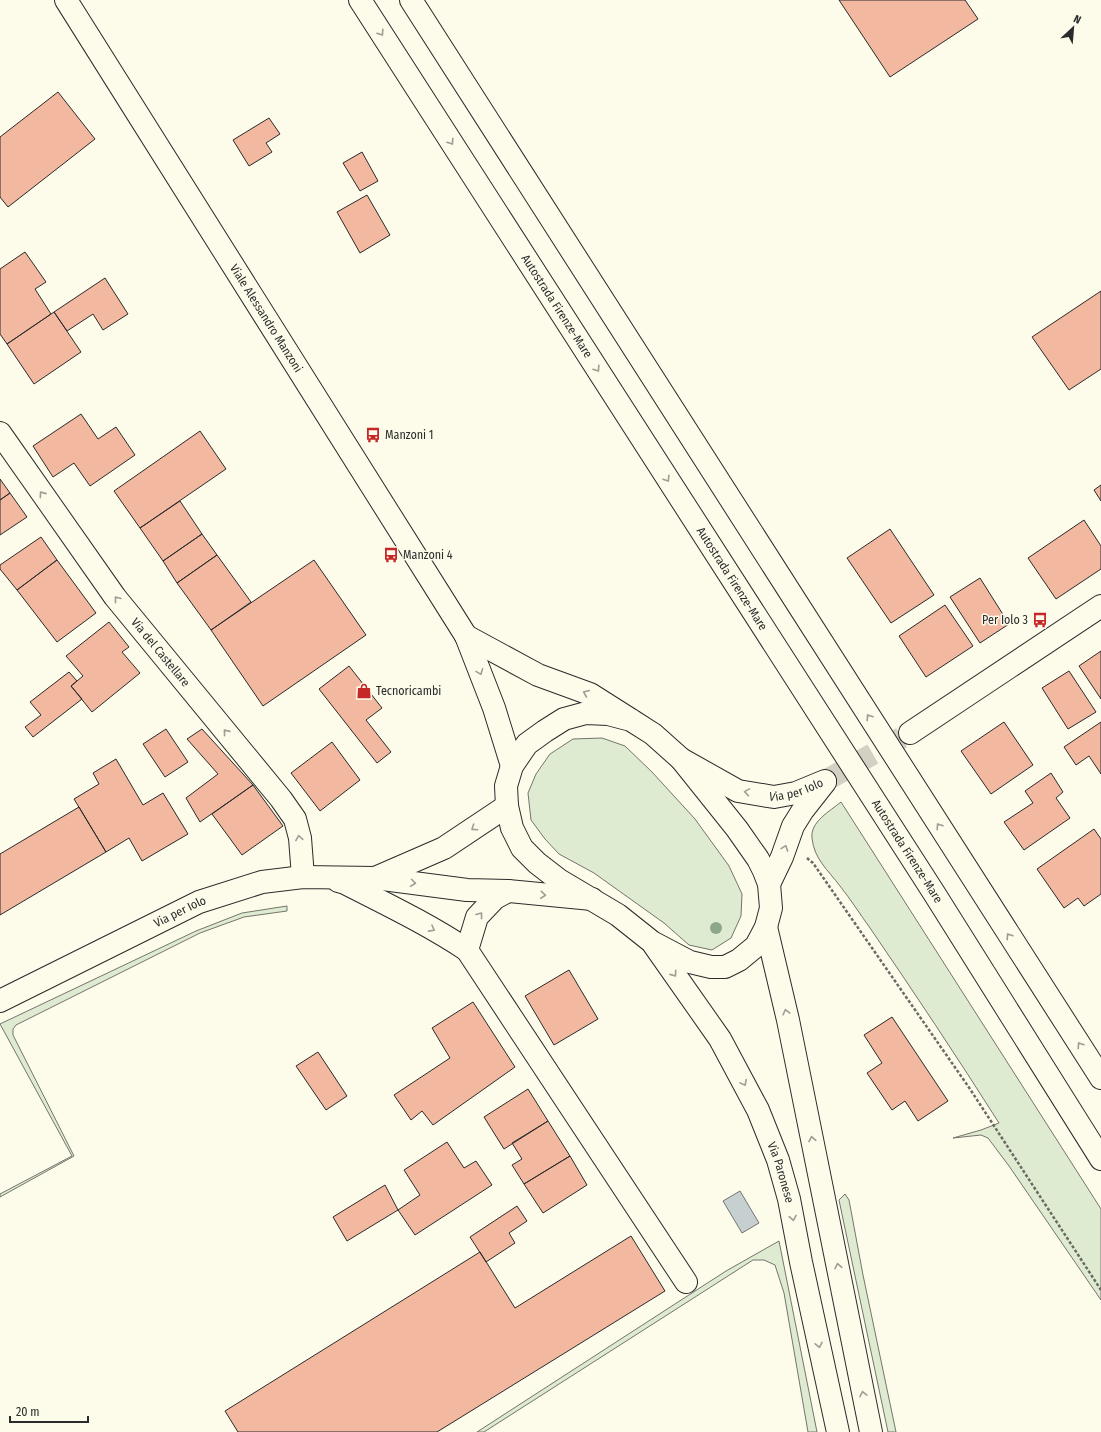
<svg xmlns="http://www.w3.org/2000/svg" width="1101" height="1432" viewBox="0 0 1101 1432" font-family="'Fira Sans Condensed',sans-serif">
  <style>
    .green { fill: #deebd1; stroke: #74746e }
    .water { fill: #c7d0d0; stroke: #74746e }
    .building { fill: #f2b8a0; stroke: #2b2b2b }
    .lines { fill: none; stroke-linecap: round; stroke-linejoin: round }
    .minor-tunnel { stroke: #d3d1c4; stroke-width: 22; stroke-dasharray: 22 11; stroke-linecap: butt }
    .minor-casing { stroke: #2b2b2b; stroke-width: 24 }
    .tertiary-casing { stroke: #2b2b2b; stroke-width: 24 }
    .motorway-casing { stroke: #2b2b2b; stroke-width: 24 }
    .path { stroke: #6a6964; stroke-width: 2.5; stroke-dasharray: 3 2; stroke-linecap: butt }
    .minor { stroke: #fdfbea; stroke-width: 22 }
    .tertiary { stroke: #fdfbea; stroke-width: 22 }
    .motorway { stroke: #fdfbea; stroke-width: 22 }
    .tree { fill: #8ea78a }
    .oneway { stroke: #9e9d94 }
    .labels { text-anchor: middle; stroke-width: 3; stroke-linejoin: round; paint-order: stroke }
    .street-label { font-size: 12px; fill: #2b2b2b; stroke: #fdfbea }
    .poi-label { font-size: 12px; fill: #2b2b2b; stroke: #fdfbea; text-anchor: start }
  </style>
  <rect width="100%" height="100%" fill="#fdfbea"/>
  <path class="green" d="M602 738 625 746 652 772 695 819 729 866 742 894 741 916 731 938 712 950 689 945 664 923 594 873 559 854 545 839 531 820 528 793 536 774 550 754 573 739Z
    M841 802 1101 1209V1300L1009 1166 988 1138 981 1135 953 1138 981 1130 999 1123C957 1057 914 992 870 928 860 914 851 900 840 886 828 870 814 859 812 838 810 822 830 811 841 802Z
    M287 906V911L244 917 200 933 16 1025 13 1029V1035L74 1156 0 1197V1194L72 1156 0 1024 196 931 242 913Z
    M845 1194 849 1200 863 1275 896 1432H888L839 1200Z
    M779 1241 817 1432H808L784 1293 775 1265 764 1260H753L484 1432H477L726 1271Z"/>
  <path class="water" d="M740 1191 759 1223 742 1233 723 1201Z"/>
  <path class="building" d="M839 0H965L978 19 890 77Z
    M58 92 95 139 8 207 0 197V137Z
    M269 118 280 134 266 143 272 152 249 166 233 140Z
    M362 152 378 181 360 191 343 163Z
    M367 195 390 235 360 253 337 212Z
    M25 252 46 282 35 289 51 314 7 344 0 334V269Z
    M105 278 128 314 103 330 93 314 67 331 54 312Z
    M1101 291V369L1069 390 1032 337Z
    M54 312 81 352 34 384 7 344Z
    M81 414 98 439 116 427 135 455 90 486 74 463 53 477 33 446Z
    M200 431 226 469 140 528 114 491Z
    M0 479 10 493 0 500Z
    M1101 485V501L1094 490Z
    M10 493 27 517 0 535V500Z
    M180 501 202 534 163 561 140 528Z
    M1084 520 1101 546V569L1056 599 1028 558Z
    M890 529 934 595 891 623 847 558Z
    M202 534 217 555 177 583 163 561Z
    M41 537 57 560 17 590 0 569V565Z
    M217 555 251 602 211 630 177 583Z
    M57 560 96 613 57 642 17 590Z
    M314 560 366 635 263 706 211 630Z
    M980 578 1009 624 980 643 950 597Z
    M945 605 973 646 926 677 899 636Z
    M109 622 129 647 122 652 140 673 92 712 71 686 83 676 66 656Z
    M1101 651V699L1079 666Z
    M349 666 382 708 366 720 391 752 377 763 319 689Z
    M1069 671 1096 712 1068 729 1042 688Z
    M69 672 77 681 71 686 82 699 33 737 25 727 41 715 30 702Z
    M1004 722 1033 765 991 794 961 751Z
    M1101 722V774L1089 756 1076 765 1064 747Z
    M166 729 188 762 165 777 143 744Z
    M202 729 253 785 200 822 186 798 218 774 187 739Z
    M332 742 360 780 320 811 291 773Z
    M116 759 143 805 163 793 188 834 142 861 129 838 106 852 74 799 99 784 93 773Z
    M1051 773 1063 792 1056 798 1070 818 1024 850 1004 822 1033 803 1025 791Z
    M253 785 283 826 242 855 212 814Z
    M79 807 106 852 0 915V854Z
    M1094 829 1101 839V894L1084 906 1078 898 1064 908 1037 869Z
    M569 970 598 1019 554 1045 525 996Z
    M473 1002 515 1067 433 1125 422 1111 411 1120 394 1095 450 1058 432 1028Z
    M892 1017 948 1101 918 1121 905 1101 892 1110 867 1073 882 1063 864 1035Z
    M318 1052 347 1096 326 1110 296 1066Z
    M528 1089 548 1121 504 1149 484 1117Z
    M548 1121 570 1156 524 1184 512 1165 522 1159 512 1143Z
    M447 1142 464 1168 476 1161 492 1185 415 1235 398 1210 420 1195 404 1170Z
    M570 1156 587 1185 543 1213 524 1184Z
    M385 1185 398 1210 347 1241 333 1217Z
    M517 1206 527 1221 509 1233 515 1243 486 1262 470 1237Z
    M631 1236 665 1291 437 1432H238L225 1411 480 1252 515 1308Z"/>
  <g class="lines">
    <path class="minor-tunnel" d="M825 781 910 733"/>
    <g class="minor-casing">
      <g id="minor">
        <path id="s1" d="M0 433 115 597 281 799 295 819 300 838 303 877"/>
        <path d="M910 733 1101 606"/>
        <path id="s2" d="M681 759 738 791 774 797 796 793 825 781"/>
        <path d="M375 878 444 848 507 806"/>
        <path d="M338 881 345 883C386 904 428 924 467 950L686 1282"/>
        <path d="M769 884 782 857 793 826 803 810 825 782"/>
        <path d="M467 950 477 917 495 898 508 891"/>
        <path id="s3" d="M0 1001 199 902 262 882 303 877 375 878 467 890 508 891 592 899"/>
      </g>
    </g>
    <g class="tertiary-casing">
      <g id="tertiary">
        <path id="s4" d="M66 0 466 636 494 708 512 766"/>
        <path d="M466 636 538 675 590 694 631 720 653 734 681 759 737 829 758 859 764 871 769 884 771 908 766 927 756 946 739 960 725 967H711L690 962 652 942 618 915 559 880 537 863 522 848 512 828 507 806 506 786 512 766 527 744 545 731 564 719 586 713 608 714 631 720"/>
        <path d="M766 927 788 1020 871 1432"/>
        <path id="s5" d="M654 945 720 1039 758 1110 778 1160 789 1199 801 1262 838 1432"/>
      </g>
    </g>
    <g class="motorway-casing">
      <g id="motorway">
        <path id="s6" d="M360 0 934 893 1101 1159"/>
        <path d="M411 0 1101 1078"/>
      </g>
    </g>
    <path class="path" d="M807 858 813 863 970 1089 1101 1290"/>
    <use href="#minor" class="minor"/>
    <use href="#tertiary" class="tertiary"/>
    <use href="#motorway" class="motorway"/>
  </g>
  <circle class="tree" cx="716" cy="928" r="6"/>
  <defs><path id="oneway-chevron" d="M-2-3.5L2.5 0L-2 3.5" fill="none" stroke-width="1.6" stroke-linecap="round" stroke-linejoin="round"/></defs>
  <g class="oneway">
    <use href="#oneway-chevron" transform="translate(381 33) rotate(57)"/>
    <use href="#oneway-chevron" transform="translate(451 142) rotate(57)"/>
    <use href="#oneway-chevron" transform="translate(597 369) rotate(57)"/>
    <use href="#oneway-chevron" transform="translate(667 479) rotate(57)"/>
    <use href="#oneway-chevron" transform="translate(42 494) rotate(-125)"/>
    <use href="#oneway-chevron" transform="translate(117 599) rotate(-128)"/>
    <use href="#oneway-chevron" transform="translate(480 672) rotate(69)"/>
    <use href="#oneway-chevron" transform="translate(586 693) rotate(-157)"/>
    <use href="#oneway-chevron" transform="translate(869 717) rotate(-123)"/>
    <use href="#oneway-chevron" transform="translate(226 732) rotate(-129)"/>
    <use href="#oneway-chevron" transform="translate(747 792) rotate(-171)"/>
    <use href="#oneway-chevron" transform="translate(939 826) rotate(-123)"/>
    <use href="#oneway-chevron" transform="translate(474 828) rotate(146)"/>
    <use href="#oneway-chevron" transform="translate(299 838) rotate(-99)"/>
    <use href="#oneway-chevron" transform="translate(785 848) rotate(-70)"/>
    <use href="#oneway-chevron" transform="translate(413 883) rotate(8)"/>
    <use href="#oneway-chevron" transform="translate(543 895) rotate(5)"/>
    <use href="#oneway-chevron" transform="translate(480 915) rotate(-53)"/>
    <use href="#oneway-chevron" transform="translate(432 929) rotate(29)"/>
    <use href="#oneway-chevron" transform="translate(1009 936) rotate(-123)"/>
    <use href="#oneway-chevron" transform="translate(674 974) rotate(55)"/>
    <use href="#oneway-chevron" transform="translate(786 1012) rotate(-104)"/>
    <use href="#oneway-chevron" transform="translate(1080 1045) rotate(-123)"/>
    <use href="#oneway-chevron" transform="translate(744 1083) rotate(62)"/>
    <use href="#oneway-chevron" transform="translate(812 1139) rotate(-101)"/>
    <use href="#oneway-chevron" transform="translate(793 1218) rotate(79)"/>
    <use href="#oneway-chevron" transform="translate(838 1266) rotate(-101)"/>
    <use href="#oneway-chevron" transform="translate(819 1345) rotate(78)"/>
    <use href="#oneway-chevron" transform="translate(863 1394) rotate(-102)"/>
  </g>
  <defs>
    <g id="bus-bare" transform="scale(1.2)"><path d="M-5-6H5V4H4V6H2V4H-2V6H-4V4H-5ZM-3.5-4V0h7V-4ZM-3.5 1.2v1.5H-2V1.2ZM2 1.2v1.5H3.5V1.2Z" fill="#c62828" stroke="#fdfbea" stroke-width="2.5" paint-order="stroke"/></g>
    <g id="shop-bare" transform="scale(1.2)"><path d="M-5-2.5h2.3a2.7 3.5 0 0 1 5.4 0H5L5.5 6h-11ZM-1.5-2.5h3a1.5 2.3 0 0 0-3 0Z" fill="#c62828" stroke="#fdfbea" stroke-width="2.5" paint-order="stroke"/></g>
  </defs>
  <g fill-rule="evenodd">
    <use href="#bus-bare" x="373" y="435"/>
    <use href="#bus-bare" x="391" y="555"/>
    <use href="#bus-bare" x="1040" y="620"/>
    <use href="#shop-bare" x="364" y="691"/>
  </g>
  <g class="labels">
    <g class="street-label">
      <text dy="4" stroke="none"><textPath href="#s6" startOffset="364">Autostrada Firenze-Mare</textPath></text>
      <text dy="4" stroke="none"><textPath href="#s4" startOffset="376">Viale Alessandro Manzoni</textPath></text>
      <text dy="4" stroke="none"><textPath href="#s6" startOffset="688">Autostrada Firenze-Mare</textPath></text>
      <text dy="4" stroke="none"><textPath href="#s1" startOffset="272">Via del Castellare</textPath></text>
      <text dy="4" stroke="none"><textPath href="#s2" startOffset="125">Via per Iolo</textPath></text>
      <text dy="4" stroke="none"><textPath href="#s6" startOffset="1012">Autostrada Firenze-Mare</textPath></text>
      <text dy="4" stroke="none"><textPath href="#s3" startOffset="201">Via per Iolo</textPath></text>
      <text dy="4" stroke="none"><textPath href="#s5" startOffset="262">Via Paronese</textPath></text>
    </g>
    <g class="poi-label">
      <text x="385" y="439">Manzoni 1</text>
      <text x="403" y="559">Manzoni 4</text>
      <text x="1028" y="624" text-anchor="end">Per Iolo 3</text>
      <text x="376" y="695">Tecnoricambi</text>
    </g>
  </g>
  <g transform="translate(1073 28) rotate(26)" stroke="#fdfbea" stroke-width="3" paint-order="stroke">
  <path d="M0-3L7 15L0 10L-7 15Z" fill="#2b2b2b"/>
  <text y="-6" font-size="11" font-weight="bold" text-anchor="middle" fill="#2b2b2b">N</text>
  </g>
  <path d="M10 1416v6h78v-6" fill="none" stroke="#2b2b2b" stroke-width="2"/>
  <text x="16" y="1416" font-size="12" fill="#2b2b2b" stroke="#fdfbea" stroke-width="3" paint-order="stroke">20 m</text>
</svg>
